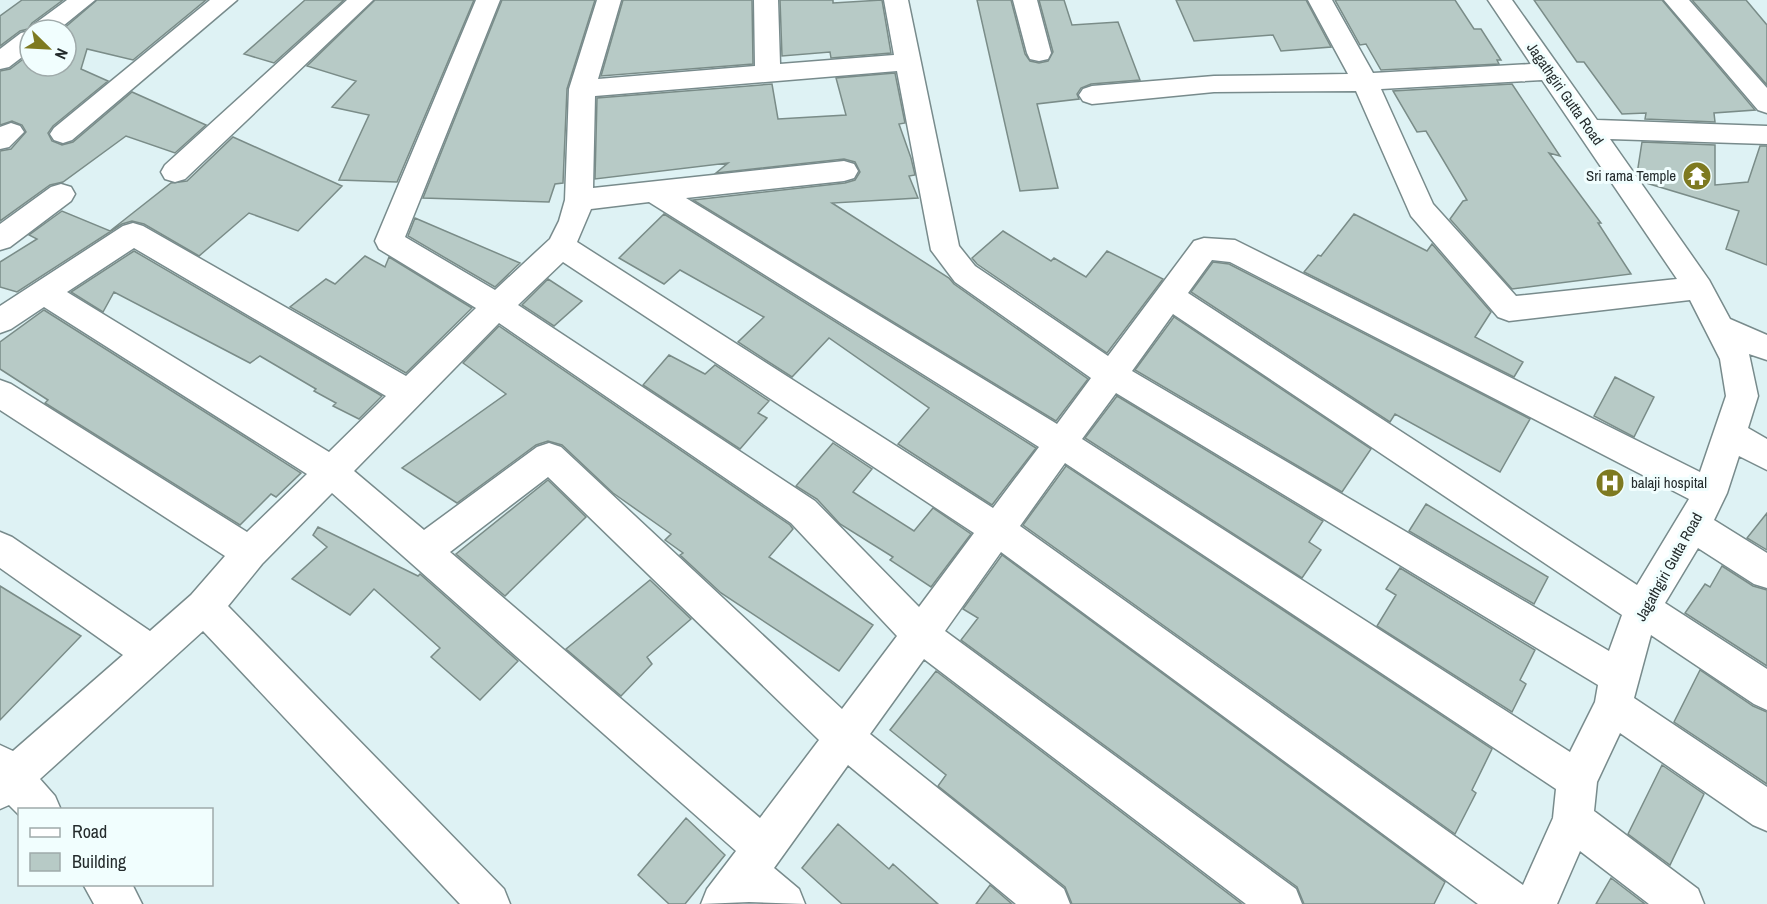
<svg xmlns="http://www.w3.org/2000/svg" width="1767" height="904" viewBox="0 0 1767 904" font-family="'Archivo Narrow',sans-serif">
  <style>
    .building { fill: #b7cac6; stroke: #7a8c88; stroke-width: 1.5 }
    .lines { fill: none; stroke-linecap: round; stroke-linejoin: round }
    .minor-casing { stroke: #788b8c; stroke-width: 3 }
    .minor { fill: #fff; fill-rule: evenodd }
    .labels { text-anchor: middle; stroke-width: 6; stroke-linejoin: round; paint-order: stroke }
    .street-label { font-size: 15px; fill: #242b2c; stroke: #f1fefe }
    .poi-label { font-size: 15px; fill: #242b2c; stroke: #f1fefe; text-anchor: end }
  </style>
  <rect width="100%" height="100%" fill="#def2f4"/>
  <path class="building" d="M22 0H63L32 23 28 29 20 31 0 46V16Z
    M97 0H206L133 60 87 49 81 69 108 81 53 126 48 133 52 141 62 145 73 142 132 92 206 125 175 153 126 136 63 182 50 185 0 221V151L11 149 26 132 22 125 12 121 0 125V71L10 69 30 54V66H66V30H62Z
    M305 0H344L274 63 244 54Z
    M375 0H474L397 182 339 180 369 115 332 107 356 81 307 66Z
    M502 0H595L567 89 563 183 555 184 549 202 423 198Z
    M623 0H752L753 64 601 76Z
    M780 0H833V3L882 0 891 53 831 58 830 52 782 56Z
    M977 0H1011L1025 54 1030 61 1039 63 1048 61 1053 52 1039 0H1064L1072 25 1118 22 1140 80 1091 84 1081 88 1077 94 1079 99 1037 104 1058 188 1020 191Z
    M1176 0H1306L1331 47 1281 51 1273 35 1194 41Z
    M1335 0H1455L1474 29H1481L1501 60H1497L1499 64 1381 70 1366 44 1360 45Z
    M1534 0H1662L1755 110 1714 113 1715 122 1645 119 1646 113 1622 114 1584 62H1577Z
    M1692 0H1746L1767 25V85Z
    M895 73 905 123 899 124 911 158 915 175 909 176 918 198 832 203 949 278 954 284 1088 379 1056 421 693 200 845 183 855 180 860 172 855 162 844 159 716 173 728 163 595 179 597 98 772 84 778 119 846 115 836 78Z
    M1512 84 1560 156 1549 153 1601 223H1598L1631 274 1512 289 1450 219 1463 201 1467 200 1426 131 1417 132 1393 91Z
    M233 137 342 186 298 231 249 213 199 256 144 224 132 221 122 224 17 292 0 287V262L37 239 29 235 62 211 110 231 171 183 187 181Z
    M1642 142 1715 145V185L1748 182 1760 146H1767V265L1726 249 1739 211 1643 182 1637 174Z
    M664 214 1036 448 992 505 898 444 929 408 829 338 792 377 738 342 764 317 680 270 664 284 619 258Z
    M1354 214 1427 251 1432 244 1491 312 1475 337 1523 362 1514 377 1304 272 1318 255 1321 256Z
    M415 218 520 263 495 287 408 236Z
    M1003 231 1051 261 1054 258 1086 277 1107 251 1163 279 1107 353 977 264 972 258Z
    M134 251 382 396 359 419 333 406 336 403 314 391 316 389 260 356 250 363 114 292 103 312 71 292Z
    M365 256 385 267 389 257 472 308 406 373 290 307 326 279 335 284Z
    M1213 262 1229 264 1530 419 1500 472 1395 414 1390 422 1191 292Z
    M548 279 582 301 554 326 522 305Z
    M44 310 301 473 276 497 271 494 240 525 45 403 48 400 0 369V342Z
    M1174 317 1371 449 1342 492 1135 370Z
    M499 326 790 525 793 529 769 557 873 625 839 671 721 593 680 555 683 553 665 540 671 534 613 493 562 445 548 441 536 445 457 503 402 468 506 394 463 363Z
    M669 355 705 374 715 365 769 401 758 413 767 418 740 449 643 385Z
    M1615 377 1654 397 1634 437 1594 416Z
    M1117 396 1323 521 1309 542 1321 550 1302 578 1085 438Z
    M833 443 872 469 853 492 914 531 933 508 971 534 931 587 890 560 893 557 840 524 817 499 796 486Z
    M1066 466 1492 749 1472 790 1476 793 1455 834 1023 525Z
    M548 480 586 517 505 596 456 554Z
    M1426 504 1548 577 1534 604 1409 531Z
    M1767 513V550L1747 538Z
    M318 527 418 576 420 574 518 661 480 700 431 657 440 648 374 589 350 615 292 579 327 547 313 535Z
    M1002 555 1445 882 1434 904H1304L1297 887 961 640 978 618 963 609Z
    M1722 566 1753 586 1767 590V666L1685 613 1705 584 1710 587Z
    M1400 568 1535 650 1520 680 1526 684 1512 712 1377 626 1396 595 1386 589Z
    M650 580 691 619 647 657 652 664 621 696 566 649Z
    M0 586 81 636 0 720Z
    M1700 670 1753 706 1767 712V784L1674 722Z
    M936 671 1242 904H1072L1065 887 938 786 946 775 890 730Z
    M1662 765 1704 794 1670 865 1628 834Z
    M686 818 725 855 685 904H669L638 875Z
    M838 824 889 869 893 864 938 904H842L802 868Z
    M1611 878 1645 904H1596Z
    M990 885 1012 904H976Z"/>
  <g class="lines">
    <g class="minor-casing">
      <path id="minor" d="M67 0H95L58 30H30L33 25Z
        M210 0H237L72 140 63 143 54 140 50 134 54 128Z
        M347 0H373L185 179 175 182 165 179 161 172 165 165Z
        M476 0H500L405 237 495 290 550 239 559 221 565 200 569 89 597 0H621L598 79 755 66 754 0H778L780 64 894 55 884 0H908L959 246 975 266 1108 356 1194 241 1204 238 1235 240 1700 472 1726 396 1720 359 1690 300 1509 321 1498 317 1411 216 1356 91 1214 92 1092 104 1083 101 1079 95 1083 89 1092 86 1214 76 1348 74 1308 0H1332L1373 73 1531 64 1488 0H1512L1597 120 1767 126V144L1610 139 1709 280 1730 319 1767 335V360L1749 354 1758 396 1748 428 1767 439V470L1739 456 1727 493 1714 520 1767 553V588L1754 584 1698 548 1665 603 1767 669V710L1754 704 1651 635 1634 698 1767 787V831L1753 825 1620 733 1597 782 1594 811 1698 889 1704 904H1649L1580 851 1557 904H1478L1001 552 945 631 1296 889 1302 904H1246L924 659 870 734 1064 889 1070 904H1016L848 765 774 868 799 889 805 904 749 902 701 904 707 889 736 851 332 493 262 564 228 606 504 889 510 904H460L203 631 40 779 55 796 61 810H20V816L9 805 0 809V745L13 751 123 655 0 568V532L12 537 150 631 191 595 225 556 0 410V380L11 384 247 532 307 474 44 307 11 329 0 333V306L123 226 133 223 143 226 406 376 476 308 379 249 375 241ZM897 71 931 250 955 282 1091 378 1057 424 686 198 844 181 854 178 858 171 854 164 844 161 593 188 595 96ZM1542 80 1677 279 1516 296 1433 204 1381 89ZM649 202 1039 447 993 508 577 242 591 209ZM134 248 386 396 329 452 67 292ZM1212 260 1230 262 1689 499 1637 585 1188 293ZM563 262 974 533 919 607 815 501 518 305ZM1173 314 1622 615 1609 651 1132 371ZM499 323 791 523 897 636 842 709 561 447 549 443 537 447 424 530 354 471ZM1116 393 1598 685 1595 702 1570 752 1082 439ZM1065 463 1556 789 1553 818 1523 885 1020 526ZM548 477 819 740 760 818 450 552Z
        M1013 0H1037L1051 53 1048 59 1039 61 1030 59 1027 53Z
        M1664 0H1689L1767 88V113L1758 110Z
        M30 31V51L9 67 0 69V49L21 33Z
        M11 123 20 126 24 132 9 147 0 149V127Z
        M61 184 71 187 75 194 71 201 10 247 0 250V224L51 187Z
        M83 884H132L142 904H94Z"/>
    </g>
    <use href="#minor" class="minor"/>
  </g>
  <defs>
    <g id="temple-disc" transform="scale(1.5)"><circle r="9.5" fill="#7e7a21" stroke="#f1fefe"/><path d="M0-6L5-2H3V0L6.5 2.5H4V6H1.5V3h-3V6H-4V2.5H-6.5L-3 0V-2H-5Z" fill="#fff"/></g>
    <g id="hospital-disc" transform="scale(1.5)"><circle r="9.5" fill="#7e7a21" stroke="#f1fefe"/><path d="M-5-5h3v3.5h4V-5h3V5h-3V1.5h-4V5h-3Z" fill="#fff"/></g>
  </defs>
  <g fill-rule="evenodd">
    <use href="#temple-disc" x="1697" y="176"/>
    <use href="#hospital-disc" x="1610" y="483"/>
  </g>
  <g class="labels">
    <g class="street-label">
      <text transform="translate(1565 94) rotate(55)" y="5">Jagathgiri Gutta Road</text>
      <text transform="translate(1669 567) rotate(-61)" y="5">Jagathgiri Gutta Road</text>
    </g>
    <g class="poi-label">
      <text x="1676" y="181">Sri rama Temple</text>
      <text x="1631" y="488" text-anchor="start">balaji hospital</text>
    </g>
  </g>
  <rect x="18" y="808" width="195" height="78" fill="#f1fefe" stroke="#9faaaa" stroke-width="1.5"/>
  <rect x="30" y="828" width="30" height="9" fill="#ffffff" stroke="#9faaaa" stroke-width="1.5"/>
  <text x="72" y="838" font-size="18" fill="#242b2c">Road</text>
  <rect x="30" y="853" width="30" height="18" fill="#b7cac6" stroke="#9faaaa" stroke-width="1.5"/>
  <text x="72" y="868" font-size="18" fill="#242b2c">Building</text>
  <g transform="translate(48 48) rotate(114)"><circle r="28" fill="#f1fefe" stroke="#9faaaa" stroke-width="1.5"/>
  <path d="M0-4.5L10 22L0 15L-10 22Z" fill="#7e7a21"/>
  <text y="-9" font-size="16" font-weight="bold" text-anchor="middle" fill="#242b2c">N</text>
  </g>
</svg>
